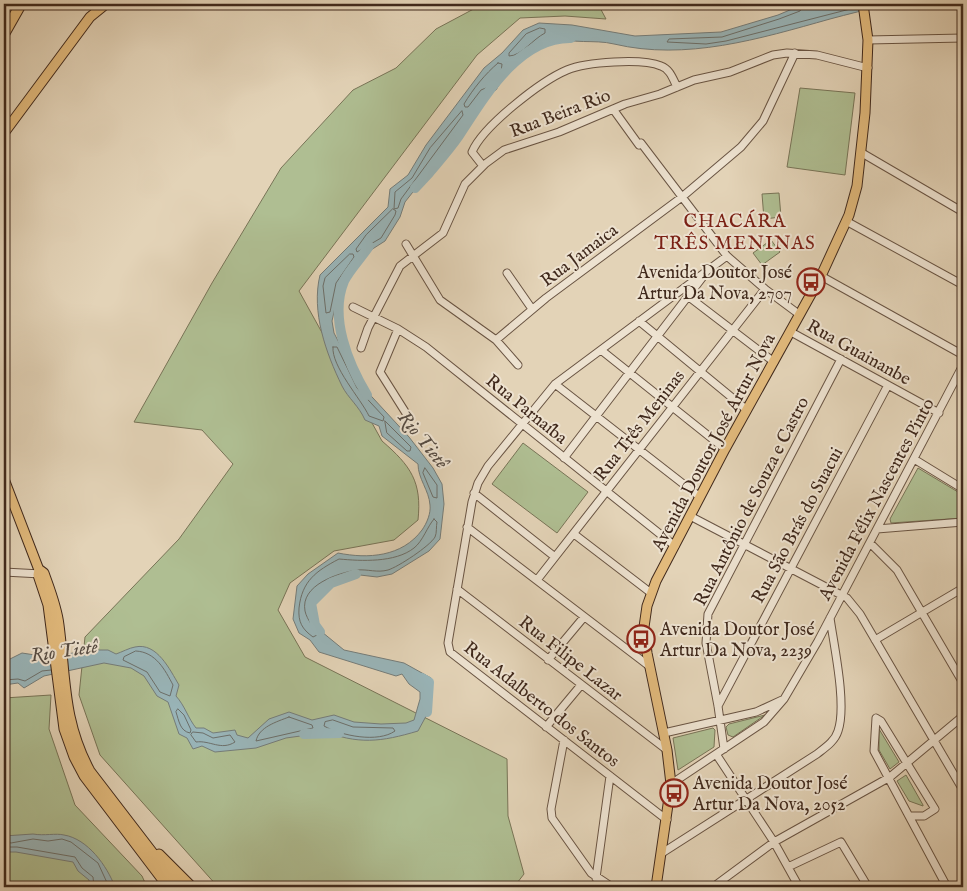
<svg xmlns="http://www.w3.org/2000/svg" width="967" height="891" viewBox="0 0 967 891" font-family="'IM FELL English',serif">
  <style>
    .green { fill: #afbe92; stroke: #787457 }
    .water { fill: #99b5b9; stroke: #757d7a }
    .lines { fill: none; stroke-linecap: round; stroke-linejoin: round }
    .shore { stroke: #6c6f6a; stroke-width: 1 }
    .river { stroke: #99b5b9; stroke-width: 10 }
    .minor-casing { stroke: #695443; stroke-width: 9 }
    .major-casing { stroke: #40291c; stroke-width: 11 }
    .highway-casing { stroke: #40291c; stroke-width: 12 }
    .minor { stroke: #ede2d0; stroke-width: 7 }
    .major { stroke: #e2ba7c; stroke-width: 9 }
    .highway { stroke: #e2ba7c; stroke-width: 10 }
    .labels { text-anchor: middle; stroke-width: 4; stroke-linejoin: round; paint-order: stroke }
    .street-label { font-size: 18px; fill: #40291c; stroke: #ede2d0 }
    .poi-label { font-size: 18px; fill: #40291c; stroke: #ede2d0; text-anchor: start }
    .neighbourhood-label { font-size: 19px; letter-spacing: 1px; fill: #7a1f14; stroke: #ede2d0 }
    .water-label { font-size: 19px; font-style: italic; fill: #564c43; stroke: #ede2d0 }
  </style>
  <rect width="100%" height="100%" fill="#e3d3b7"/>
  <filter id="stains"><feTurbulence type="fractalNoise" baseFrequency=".004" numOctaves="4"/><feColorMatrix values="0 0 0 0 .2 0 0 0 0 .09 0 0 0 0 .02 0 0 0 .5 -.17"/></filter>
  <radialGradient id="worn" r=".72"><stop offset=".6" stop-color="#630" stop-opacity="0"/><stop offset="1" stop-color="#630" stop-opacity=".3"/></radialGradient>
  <path class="green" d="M483 4H598L606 19 565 16 520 18 477 55 299 291 382 441C411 466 422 482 418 520L394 540 334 551 290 583 278 610 305 657 507 759 508 816 524 874 514 887H218L100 755 79 695 85 637 179 539 233 464 202 430 134 422 212 283 281 168 353 90 396 68 436 29Z
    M800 88 855 93 845 175 787 167Z
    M779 193 781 217 764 219 762 194Z
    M771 240 780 252 762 265 753 253Z
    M523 443 588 492 557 533 492 484Z
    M918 468 963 495V518L891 523 890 519Z
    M51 695 49 729 75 805 142 876 147 887H4V698Z
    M765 715 733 737 728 735 726 727 729 724Z
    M713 728 715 730 714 747 678 770 673 738Z
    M879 729 899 762 890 769 879 750Z
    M906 775 923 805V806L909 801 897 781Z"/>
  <path class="water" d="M804 4H885C867 10 848 14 830 19 759 39 686 61 614 44 594 39 572 45 554 36L537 42 526 56 507 66 505 75 496 90 484 93 428 173 405 202 400 217 385 241 360 257 340 285 332 321 334 333 361 385 409 437 433 468 442 484 444 504 440 539 429 551 392 574 377 577 360 575 333 582 318 591 311 600 310 610 322 632 344 650 404 663 431 678 428 700 431 707 418 731C381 742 358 745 321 730L315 734 286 738 256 748 215 752 202 746 193 749 187 738 179 734 168 702 157 696 144 676 131 668 104 663 44 676 24 688 18 683 4 685V662L22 653 48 657 92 650H108L116 654C122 652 129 648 135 647 157 642 170 670 179 685L176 696C185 706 188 718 196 728H204L213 733 235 730 237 735 248 738 269 719 289 712 312 720 334 715 354 722 381 724 406 723 414 720 420 699V692L409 684 402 674 396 676 319 652 310 640 299 633 293 619 297 586 308 574 338 553C368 559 402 557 422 530 427 523 431 513 430 505 429 490 418 479 418 464L382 436 379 426 365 420C359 406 348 398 342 386 326 353 311 312 320 275L388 207 390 189 408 175 426 145 484 68 502 53 523 30 539 23 572 25 635 36 721 32 778 15Z
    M33 834C44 836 56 833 64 835 88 839 107 866 115 887H89V880L78 871 73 862 16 852H4V836Z"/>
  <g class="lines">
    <path class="shore" d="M804 4 800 11 779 19 722 37 669 39 667 42 706 44 726 41 858 7
      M540 28 545 29V33C533 39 521 56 509 56V53L526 34Z
      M498 63 502 64 501 73 493 85 481 90 468 107H465L464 104C473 89 485 74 498 63Z
      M462 111 463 115 401 199 398 208 394 209 395 192 412 178 430 148Z
      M393 209 396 211 395 215 381 238 357 252 356 249 366 235Z
      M350 254H353L354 257 336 283 330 312 326 313 323 286 325 278Z
      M333 347H337L357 388 384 417 383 421 369 416C361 399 331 366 333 347Z
      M385 421 411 447 410 451H407L387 433Z
      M425 468 437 485V498L433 497 423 473Z
      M434 519 437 522C436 526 437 533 435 537 430 546 398 567 388 570 377 573 368 569 357 570 338 573 300 585 305 611 307 620 314 627 317 635L313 637C302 629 298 622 299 608 302 581 316 571 339 559 361 561 395 563 414 548 423 541 427 527 434 519Z
      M136 651C156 652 165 670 173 685L170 696 160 692 147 672 123 660 124 657Z
      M4 680 18 679 25 681 42 671 51 670
      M178 709 184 715 191 730 190 733C180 731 179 721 176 712Z
      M289 717 312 725 313 728 256 741C259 727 276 722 289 717Z
      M333 720 353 727 393 728 395 731C378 743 342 736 324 726L325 722Z
      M193 732 203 733 213 738 230 735 235 742C221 751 210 740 196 742L191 735Z
      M4 841 11 843 33 839 48 841 62 839 71 842 98 863 109 887
      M4 847H17L75 857 82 868 93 877 94 887"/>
    <path class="river" d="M415 188 429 173C439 161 449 150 458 137 483 99 518 37 571 38
      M367 395C348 364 329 317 344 281 350 269 362 257 369 246
      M320 632 315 625 311 603 331 583 356 574
      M422 678 429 682 427 712
      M304 734 339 733"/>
    <g class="minor-casing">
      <path id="minor" d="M868 40 963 38
        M613 109 639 145
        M641 143 727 256 765 289 800 315
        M862 153 963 212
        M483 166 472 152C483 126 541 81 567 70 586 62 642 58 661 66 670 69 673 79 677 87
        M846 221 963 285
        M406 244 440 300 496 340 518 365
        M507 273 532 309
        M821 276 963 355
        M689 297 774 362
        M353 307 398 329 426 347 675 546
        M639 321 747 410
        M398 329 380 372 409 418
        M791 332 939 413
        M496 340 546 298 682 197 741 147 763 121 795 53
        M361 348 368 328 400 266 443 233 465 184 485 164 504 150 559 132 625 104 660 94 694 80 730 72 773 55 787 53 817 55 868 68
        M601 350 725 449
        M555 384 700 497
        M564 458 705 274
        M914 459 963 489
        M474 493 555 557
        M690 516 847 598 860 614 963 790
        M467 527 649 666
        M877 529 963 522
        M574 534 651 593
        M870 543 897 570 963 683
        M4 572 41 574
        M537 580 765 289
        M457 589 667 750
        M875 640 963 588
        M548 660 584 617
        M718 706 888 385
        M546 727 581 685
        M664 733 756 712 782 700
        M564 740 551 809 552 818 591 873 612 887
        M724 749 718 706 706 643 708 614 841 359
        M716 754 774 842 799 887
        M671 784 764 722 784 699 818 641 963 365
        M910 816H924L935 809 881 721 876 718 874 751 947 887
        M667 820 450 652 448 643 472 502 478 483 488 466 555 384 727 256
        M662 853 817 754C826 747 835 741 838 731 847 705 834 646 830 618
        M788 867 841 842 868 887
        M596 878 610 776
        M713 887 774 842 890 777 963 716"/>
    </g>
    <g class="major-casing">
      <path id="major" d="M4 133 90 17 106 4
        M4 479 39 570 38 575 48 605 64 729 74 757 84 776 168 887
        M40 570 44 573C50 590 57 607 59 625 66 679 63 721 90 771L179 887
        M159 854 192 887
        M656 887 671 784 667 750 647 653 644 627 647 606 656 581 725 449 821 276 849 215 857 186 865 113 868 40 863 4"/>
    </g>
    <g class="highway-casing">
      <path id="highway" d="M4 34 21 4"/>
    </g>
    <use href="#minor" class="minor"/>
    <use href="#major" class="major"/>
    <use href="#highway" class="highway"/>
  </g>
  <defs>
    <g id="bus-ring" transform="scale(1.4375)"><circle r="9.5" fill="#ede2d0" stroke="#8f2418" stroke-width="1.5"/><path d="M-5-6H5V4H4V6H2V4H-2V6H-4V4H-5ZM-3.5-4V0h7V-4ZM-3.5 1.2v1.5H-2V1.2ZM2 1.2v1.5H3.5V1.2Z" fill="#8f2418"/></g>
  </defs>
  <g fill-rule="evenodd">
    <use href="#bus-ring" x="811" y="282"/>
    <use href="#bus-ring" x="641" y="639"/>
    <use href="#bus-ring" x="674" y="793"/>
  </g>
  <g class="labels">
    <g class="street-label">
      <text transform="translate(560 113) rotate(-21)" y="6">Rua Beira Rio</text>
      <text transform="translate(579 255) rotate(-37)" y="6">Rua Jamaica</text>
      <text transform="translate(859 352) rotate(29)" y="6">Rua Guainanbe</text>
      <text transform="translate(527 409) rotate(39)" y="6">Rua Parnaíba</text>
      <text transform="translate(639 425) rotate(-52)" y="6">Rua Três Meninas</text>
      <text transform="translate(713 442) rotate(-62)" y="6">Avenida Doutor José Artur Nova</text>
      <text transform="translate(876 499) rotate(-62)" y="6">Avenida Félix Nascentes Pinto</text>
      <text transform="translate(751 501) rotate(-63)" y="6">Rua Antônio de Souza e Castro</text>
      <text transform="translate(797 525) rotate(-62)" y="6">Rua São Brás do Suacui</text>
      <text transform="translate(571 658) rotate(38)" y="6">Rua Filipe Lazar</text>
      <text transform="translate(542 704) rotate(38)" y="6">Rua Adalberto dos Santos</text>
    </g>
    <g class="poi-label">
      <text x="792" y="278" text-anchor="end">Avenida Doutor José<tspan x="792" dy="21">Artur Da Nova, 2707</tspan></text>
      <text x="660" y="635">Avenida Doutor José<tspan x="660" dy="21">Artur Da Nova, 2239</tspan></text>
      <text x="693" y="789">Avenida Doutor José<tspan x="693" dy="21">Artur Da Nova, 2052</tspan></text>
    </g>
    <g class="neighbourhood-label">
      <text x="735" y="227">CHACÁRA<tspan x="735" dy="22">TRÊS MENINAS</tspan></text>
    </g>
    <g class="water-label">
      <text transform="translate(424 439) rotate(51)" y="7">Rio Tietê</text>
      <text transform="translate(64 650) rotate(-8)" y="7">Rio Tietê</text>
    </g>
  </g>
  <rect width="967" height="891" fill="none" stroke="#e3d3b7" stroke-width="20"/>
  <rect x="5" y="5" width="957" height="881" fill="none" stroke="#40291c" stroke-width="2.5"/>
  <rect x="10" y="10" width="947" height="871" fill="none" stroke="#40291c"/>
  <rect width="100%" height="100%" filter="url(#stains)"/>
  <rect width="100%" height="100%" fill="url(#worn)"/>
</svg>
